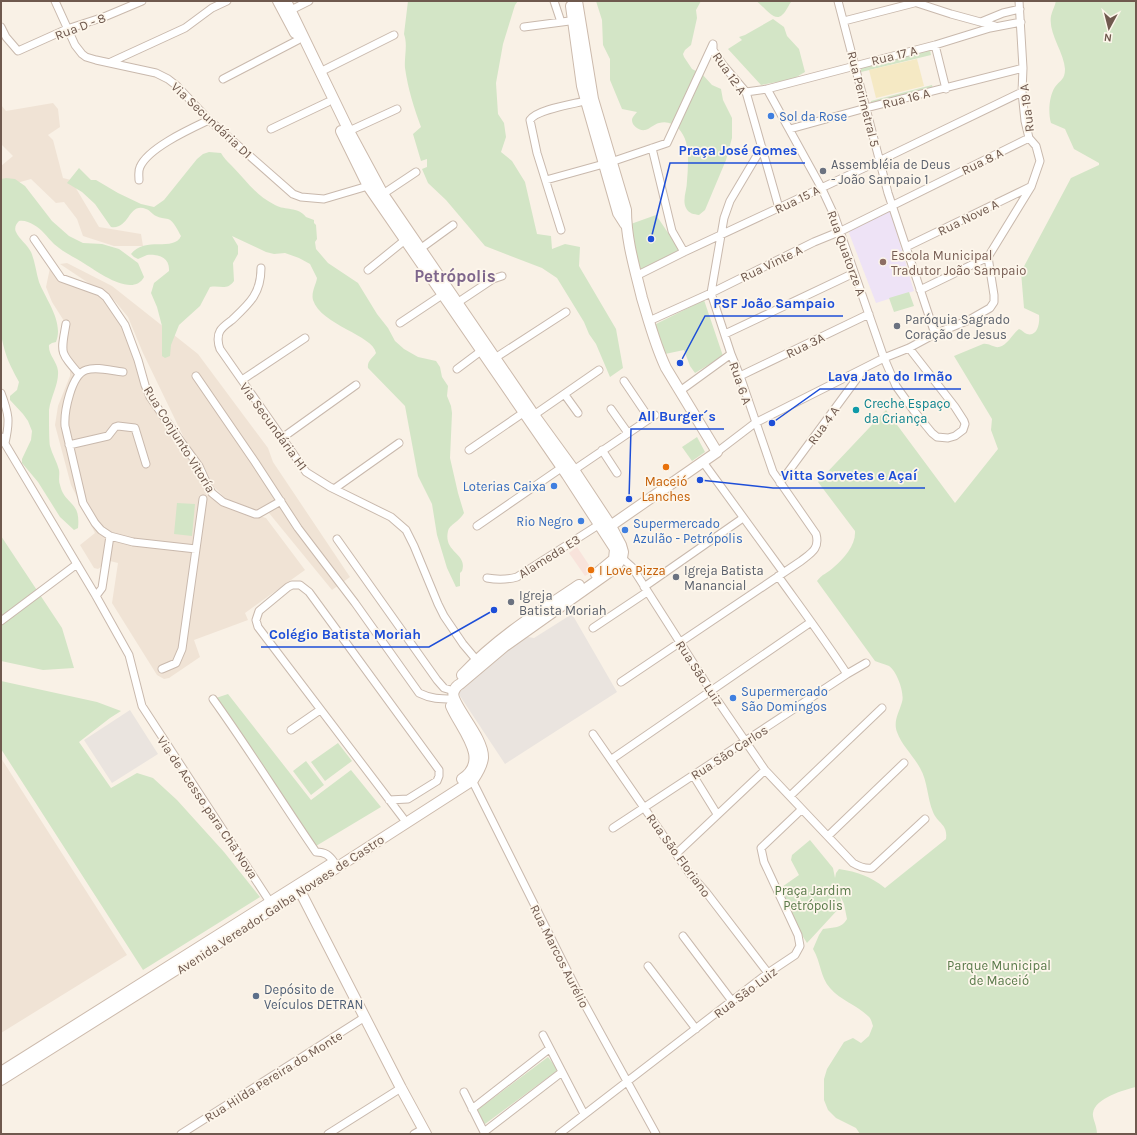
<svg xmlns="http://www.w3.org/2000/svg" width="1137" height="1135" viewBox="0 0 1137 1135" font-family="Karla,sans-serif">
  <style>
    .residential { fill: #f0e3d5 }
    .commercial { fill: #f8e3db }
    .industrial { fill: #eae4df }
    .education { fill: #eee3f6 }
    .green { fill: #d3e5c6 }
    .sand { fill: #f5e9c4 }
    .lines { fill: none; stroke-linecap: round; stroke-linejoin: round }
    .street-casing { stroke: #c9b9ad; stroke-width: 9 }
    .secondary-casing { stroke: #ccbaac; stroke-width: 12 }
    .street { stroke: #fff; stroke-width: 7 }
    .secondary { stroke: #fff; stroke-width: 10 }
    .shop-dot { fill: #3f7fe0; stroke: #fdf6eb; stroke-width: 1.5 }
    .worship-dot { fill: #6b7280; stroke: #fdf6eb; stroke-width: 1.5 }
    .education-dot { fill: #8d6e63; stroke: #fdf6eb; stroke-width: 1.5 }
    .culture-dot { fill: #0f9aa8; stroke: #fdf6eb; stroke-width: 1.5 }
    .food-dot { fill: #e8710a; stroke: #fdf6eb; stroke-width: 1.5 }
    .service-dot { fill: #5c6f8a; stroke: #fdf6eb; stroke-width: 1.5 }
    .labels { text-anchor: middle; stroke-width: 3.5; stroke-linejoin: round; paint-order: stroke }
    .street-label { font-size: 13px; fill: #6f594e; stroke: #fdf6eb }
    .shop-label { font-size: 13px; fill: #366cbe; stroke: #fdf6eb; text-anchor: start }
    .worship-label { font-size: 13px; fill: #5b616d; stroke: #fdf6eb; text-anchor: start }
    .education-label { font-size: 13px; fill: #785e54; stroke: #fdf6eb; text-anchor: start }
    .culture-label { font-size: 13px; fill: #0d838f; stroke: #fdf6eb; text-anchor: start }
    .food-label { font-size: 13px; fill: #c56008; stroke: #fdf6eb }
    .park-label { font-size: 13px; fill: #597a4a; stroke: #fdf6eb }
    .service-label { font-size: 13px; fill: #4e5e75; stroke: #fdf6eb; text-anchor: start }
    .district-label { font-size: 17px; font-weight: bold; fill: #7e668c; stroke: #fdf6eb }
    .leader { fill: none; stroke: #1d4ed8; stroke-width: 1.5 }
    .callout-dot { fill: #1d4ed8; stroke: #fdf6eb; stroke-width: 1.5 }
    .callout-label { font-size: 14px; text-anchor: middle; font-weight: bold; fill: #1d4ed8; stroke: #fdf6eb; stroke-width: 3.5; stroke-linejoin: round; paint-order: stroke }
  </style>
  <rect width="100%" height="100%" fill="#f9f1e6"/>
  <path class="residential" d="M53 103 58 109 60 127 48 135 53 140 63 178 71 180 99 227 141 234 143 246H114L83 236 77 219 64 202 56 203 31 179 13 184 1 232V166L13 156 1 144V105L6 111Z
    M67 263 112 286 198 354 268 448 273 462 350 577 332 590 269 513 232 505 213 486 202 462 186 442 143 353 128 317 114 300 60 264Z
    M50 268 60 280 98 293 125 325 146 387 209 485 227 506 266 518 305 570 245 613 248 620 194 640 200 657 169 678 164 679 157 675 112 603 118 563 106 560 102 566 98 569 94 568 80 545 95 533 71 485 55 425 58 406 70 376V370L64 353V321L52 302 46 287Z
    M1 758 127 955 1 1033Z"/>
  <path class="commercial" d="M577 547 593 571 585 576 569 553Z"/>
  <path class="industrial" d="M572 614 617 692 505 764 458 693 486 668 495 662 496 660 499 655 523 639 528 637 534 638Z
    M130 710 158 754 112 783 84 740Z"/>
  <path class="education" d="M890 210 914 291 876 303 849 233 851 229Z"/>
  <path class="green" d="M408 1H518L515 5 503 44 496 83 498 114 504 123 506 137 501 152 512 161 525 182 537 234 551 236 552 249 565 244 580 247 579 266 616 329 623 368 610 377 596 344 589 334 584 322 557 278 542 268 485 246 446 200 428 183 422 169 427 167V159L421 161 413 134 421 127C414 108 408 89 405 68 404 57 408 45 404 34Z
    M596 1H701L696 10 697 18 691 45 685 50 683 54 684 57 692 69 702 74 712 85 721 89 723 100 732 118V138L726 160 705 210 699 215C694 214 689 214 686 208 682 200 687 190 687 181 688 168 689 155 686 142 683 130 672 119 659 123 654 124 650 129 645 130 639 131 632 126 632 120 632 117 635 115 637 112L622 109 610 80V59L603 45 602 20Z
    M756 1H792C788 5 787 11 782 15 774 23 763 5 756 1Z
    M1056 1H1136V1087C1124 1090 1095 1098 1093 1113 1092 1118 1097 1125 1097 1134H860L856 1128 836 1118 828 1110 824 1100V1079L827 1069 844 1042 853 1038 861 1043 869 1036 873 1026C872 1023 871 1018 868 1016 857 1005 840 1000 830 988 820 977 821 962 813 949L819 935 823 929C834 927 841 929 847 919L844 904 839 893 842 905 807 943 798 929 779 889 799 875 791 860 792 855 810 840 833 868 835 878 836 873 839 869C858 872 870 876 885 888L946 839C948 824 938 824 933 812 927 798 928 782 920 768 913 755 902 746 897 732 893 721 899 713 902 702 905 694 897 671 889 666 885 664 879 663 875 661L817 581C822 574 828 573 834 567 844 558 856 545 855 531L818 482 886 410 955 503 998 449 991 430 992 419 954 356 983 344C989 343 994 348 999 347 1008 345 1012 334 1019 329 1022 330 1024 333 1027 334 1038 337 1040 322 1039 315L1024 308 1021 272 1071 178 1099 165V163L1074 149 1065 129 1051 123C1048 113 1049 96 1055 87 1060 80 1065 80 1065 69 1064 52 1048 33 1051 16 1052 11 1055 6 1056 1Z
    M773 19 784 27 787 36 799 49 805 72 793 79 761 85 728 49 742 40 739 37 745 35Z
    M930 50 931 55 861 72V67Z
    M932 85 933 89 871 104V101Z
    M209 152 221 153C224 158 227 161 231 165 246 180 255 195 275 205 286 211 297 206 306 217L314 220V223L316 225 317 239 315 242 316 249 328 263 358 283 377 314 388 328 395 341 404 349 418 357 436 361 440 367 442 377 448 386 447 396 451 406 452 413 450 458 458 493 464 513C460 521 449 525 448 531 443 553 468 553 462 571L460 573V586L456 587 447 568 437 535 432 504 418 476 405 406 368 368C367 361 372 359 376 353 373 335 321 325 313 300 311 292 316 285 317 278L310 264 299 258 285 253 274 254 266 252 232 236 238 246V254L233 263 234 281C227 291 220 285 210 287L200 306 179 325 171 345 170 356 165 358 162 356V326L157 307 151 293 152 290 154 283 169 271C170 258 159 254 147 255 144 256 141 258 138 259L134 257 131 254C145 236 174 252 181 236 178 231 174 221 168 219 164 218 160 218 156 216 152 214 150 210 146 209 128 202 130 230 111 227L95 204 82 192 67 183 79 168 91 180H96L118 193 141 204 154 207 164 200 197 159 203 154Z
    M6 178 15 179 25 186 52 221 69 236 83 243 102 244 119 249 138 263 144 277C133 298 98 272 85 264 74 257 63 252 54 244 47 237 42 229 34 225 29 222 24 220 19 221 16 224 14 228 16 232 19 239 27 244 31 252 35 261 36 272 39 282 46 300 64 322 56 342L52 343 49 345C48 355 57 361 58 371 59 384 51 396 49 410 49 416 49 441 50 446 52 454 57 462 59 470 60 475 58 480 60 485 65 506 81 500 78 528L74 530 60 517 38 482 22 463V459L31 440 32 431 28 421 23 414 10 400V396L17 390 19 382C9 363 5 356 1 334V179Z
    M656 215 681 252 639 272 628 225Z
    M909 292 914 306 894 312 889 298Z
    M704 300 723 356 695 373 690 366 684 350 665 354 654 325Z
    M697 437 705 452 692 461 682 447Z
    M177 503 195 504 192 536 174 534Z
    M1 536 62 628 74 668 43 670 1 661Z
    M1 681 97 702 121 711 110 718 79 742 111 788 137 773 153 778 177 800 224 852 260 897 143 970 1 749Z
    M228 694 311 800 351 770 381 807 316 846 216 698Z
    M338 743 352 761 325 781 311 762Z
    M306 761 324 785 311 795 293 771Z
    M548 1057 558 1070 485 1124 476 1111Z"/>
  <path class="sand" d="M917 59 924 86 876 98 869 70Z"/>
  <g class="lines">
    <g class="street-casing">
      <path id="street" d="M55 1 75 45 82 54 86 57 96 60 156 73 168 79 177 86 209 120 293 194 301 197 324 199 368 186
        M554 1 561 22
        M838 1 888 193 935 334
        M911 1 951 14 995 26
        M291 10 309 1
        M844 21 914 3
        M981 22 1003 13 1020 9
        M1 27 6 37 18 51 67 29 104 17 142 1
        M524 27 577 20
        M935 45 946 89
        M111 62 185 28 212 8 227 1
        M320 72 394 35
        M223 79 298 40
        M767 89 821 187 835 217 884 358 896 386 914 411 932 433 937 437 948 438 955 436 963 430 965 424 964 421 955 407 909 348
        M746 92 767 89 935 45 990 28 1021 22
        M271 129 328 102
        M790 129 866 108 1023 68
        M349 131 397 109
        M652 148 672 231 684 252
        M139 180C139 176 138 171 140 167 148 148 190 129 209 120
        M546 180 611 162 667 143 713 44V50L723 65 746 92 779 208
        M383 194 416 172
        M561 230 537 153 530 120C537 109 575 104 589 100
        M34 239 61 278 100 292 106 297 125 325 138 360 145 385 150 397 182 443 199 466 208 486 212 493 223 502 255 514H258L281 501
        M906 247 1030 187
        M420 249 453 225
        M261 268C261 294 249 304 232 320 228 323 222 327 220 331 217 336 218 344 220 349L306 472 330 487 391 517 406 530 414 546 438 604 444 616 463 644 479 663
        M368 270 405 240
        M636 276 684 252 879 161 1022 92
        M920 290 988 257
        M454 305 493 279 502 276
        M649 321 711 293 814 242 841 231 1029 138
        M400 323 445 293
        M66 324C61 353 59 351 79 374
        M725 334 854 273
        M495 358 566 312
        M457 369 481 351
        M123 372C112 371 97 366 86 370 71 375 64 412 65 426L83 503 95 523 101 530 110 536 133 542 196 549
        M196 376 255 462 298 528 355 603 419 693C431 699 440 699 453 699
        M740 376 869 314
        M242 380 305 338
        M624 381 649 418
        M680 391 731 354
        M1 393C9 414 10 421 5 443
        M565 395 578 413
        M611 409 628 433
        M534 415 599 370
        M1 437 96 596 129 655 142 706 272 905
        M282 438 356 385
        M69 445 108 436 115 427 118 426 135 428 146 464
        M469 450 523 413
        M602 450 617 473
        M717 452 755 423 884 358 909 348 935 334 969 320 990 308 994 302V295L988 257 1031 187 1040 161 1036 146 1029 138 1025 121 1022 92 1023 68 1019 1
        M703 462 783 572
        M571 472 655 415
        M780 483 864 369
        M334 489 399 443
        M477 526 564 466
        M337 539 437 680 444 688 454 691
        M619 557 622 558 632 567 711 691 765 770 853 863C858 866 865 869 872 868L925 819
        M778 576C801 608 825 640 847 674
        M487 578C498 580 506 580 517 577L603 522
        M644 587 743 518
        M96 596 102 588 110 536
        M1 621 77 564
        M593 628 647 592
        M162 669 176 663 182 649 203 499
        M621 682 801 561C811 553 820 549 816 534L773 472 740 376 731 354 711 293 724 218 730 201 762 147
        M213 699C249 749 281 801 316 852 325 852 329 855 334 862
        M291 730 320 710
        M593 734 690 874 706 892 768 973
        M612 759 811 622
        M693 775 717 814
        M471 778 579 994 656 1134
        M790 796 882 708
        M389 800 408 799 437 781 439 776V770L309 592 300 585H292L288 587 259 611 256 620 258 627 403 818
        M613 828 847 674 866 663
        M828 836 904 763
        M676 854 765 770
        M683 936 732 1001
        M648 966 696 1029
        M543 1035 584 1114
        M464 1092 485 1134
        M472 1109 549 1049
        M484 1132 562 1072
        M181 1134 365 1017
        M328 1134 401 1088
        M414 1134 423 1129
        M559 1134 768 973 795 955 800 946 798 935 764 862 761 848 802 809"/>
    </g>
    <g class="secondary-casing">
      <path id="secondary" d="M278 1 295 33
        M577 1 593 99 626 210C626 240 635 269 642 298 649 321 655 345 666 368L717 452 606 529
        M571 6 582 86 586 101 618 213 625 224
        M341 131 368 186 567 475 615 549 614 559 596 574
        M462 675C497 638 537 613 579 585
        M451 706C460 728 492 760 462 779
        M298 887 401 1088 426 1134
        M1 1072 331 864
        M1 1080 274 908 473 780C477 774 482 766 483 758 484 736 448 702 454 691 455 688 458 685 460 684L505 646 615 568 622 558 623 552 621 545 611 526 574 470 534 415 383 194 349 131 286 1"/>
    </g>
    <use href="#street" class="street"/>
    <use href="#secondary" class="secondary"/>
  </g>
  <g class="shop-dot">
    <circle cx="771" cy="116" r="4"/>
    <circle cx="554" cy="486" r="4"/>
    <circle cx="581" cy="521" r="4"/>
    <circle cx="625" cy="530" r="4"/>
    <circle cx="733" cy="698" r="4"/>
  </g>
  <g class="worship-dot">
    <circle cx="823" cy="171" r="4"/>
    <circle cx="897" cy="326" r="4"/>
    <circle cx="676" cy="577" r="4"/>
    <circle cx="511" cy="602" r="4"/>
  </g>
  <circle class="education-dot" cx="883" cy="262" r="4"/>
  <circle class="culture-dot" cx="856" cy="410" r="4"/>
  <g class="food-dot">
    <circle cx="666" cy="467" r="4"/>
    <circle cx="591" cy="570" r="4"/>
  </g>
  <circle class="service-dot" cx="256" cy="996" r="4"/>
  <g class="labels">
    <g class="street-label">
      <text transform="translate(80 26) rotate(-21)" y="5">Rua D - 8</text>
      <text transform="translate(894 55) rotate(-14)" y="5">Rua 17 A</text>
      <text transform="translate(730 73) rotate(55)" y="5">Rua 12 A</text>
      <text transform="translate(906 98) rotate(-14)" y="5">Rua 16 A</text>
      <text transform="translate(864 99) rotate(76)" y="5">Rua Perimetral 5</text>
      <text transform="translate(1026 108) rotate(-97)" y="5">Rua 19 A</text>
      <text transform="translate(212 120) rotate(43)" y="5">Via Secundária D1</text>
      <text transform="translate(982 161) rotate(-26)" y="5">Rua 8 A</text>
      <text transform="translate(797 199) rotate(-26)" y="5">Rua 15 A</text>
      <text transform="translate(968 217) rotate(-26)" y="5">Rua Nove A</text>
      <text transform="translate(847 253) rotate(70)" y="5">Rua Quatorze A</text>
      <text transform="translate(771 263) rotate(-26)" y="5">Rua Vinte A</text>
      <text transform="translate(805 345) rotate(-26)" y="5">Rua 3A</text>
      <text transform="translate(741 383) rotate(71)" y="5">Rua 6 A</text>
      <text transform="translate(823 425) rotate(-54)" y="5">Rua 4 A</text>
      <text transform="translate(274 426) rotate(54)" y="5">Via Secundária H1</text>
      <text transform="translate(180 439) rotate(58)" y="5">Rua Conjunto Vitoría</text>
      <text transform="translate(549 556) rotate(-32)" y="5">Alameda E3</text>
      <text transform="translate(700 673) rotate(57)" y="5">Rua São Luiz</text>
      <text transform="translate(729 752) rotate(-33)" y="5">Rua São Carlos</text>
      <text transform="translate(208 807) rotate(56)" y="5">Via de Acesso para Chã Nova</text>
      <text transform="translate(679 855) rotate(54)" y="5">Rua São Floriano</text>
      <text transform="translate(280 904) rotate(-33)" y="5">Avenida Vereador Galba Novaes de Castro</text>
      <text transform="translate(560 956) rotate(63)" y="5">Rua Marcos Aurélio</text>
      <text transform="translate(745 992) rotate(-37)" y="5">Rua São Luiz</text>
      <text transform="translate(273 1076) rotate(-32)" y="5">Rua Hilda Pereira do Monte</text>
    </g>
    <g class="shop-label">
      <text x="779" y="121">Sol da Rose</text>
      <text x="546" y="491" text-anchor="end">Loterias Caixa</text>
      <text x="573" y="526" text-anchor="end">Rio Negro</text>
      <text x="633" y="528">Supermercado<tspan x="633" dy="15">Azulão - Petrópolis</tspan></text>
      <text x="741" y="696">Supermercado<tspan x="741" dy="15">São Domingos</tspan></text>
    </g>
    <g class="worship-label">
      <text x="831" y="169">Assembléia de Deus<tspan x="831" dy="15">- João Sampaio 1</tspan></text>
      <text x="905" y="324">Paróquia Sagrado<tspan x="905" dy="15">Coração de Jesus</tspan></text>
      <text x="684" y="575">Igreja Batista<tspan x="684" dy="15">Manancial</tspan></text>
      <text x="519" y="600">Igreja<tspan x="519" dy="15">Batista Moriah</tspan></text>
    </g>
    <g class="education-label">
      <text x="891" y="260">Escola Municipal<tspan x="891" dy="15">Tradutor João Sampaio</tspan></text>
    </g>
    <g class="culture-label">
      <text x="864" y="408">Creche Espaço<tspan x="864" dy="15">da Criança</tspan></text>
    </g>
    <g class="food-label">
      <text x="666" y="486">Maceió<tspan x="666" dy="15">Lanches</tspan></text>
      <text x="599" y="575" text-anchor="start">I Love Pizza</text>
    </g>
    <g class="park-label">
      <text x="813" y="895">Praça Jardim<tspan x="813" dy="15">Petrópolis</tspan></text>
      <text x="999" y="970">Parque Municipal<tspan x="999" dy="15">de Maceió</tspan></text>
    </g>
    <g class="service-label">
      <text x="264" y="994">Depósito de<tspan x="264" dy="15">Veículos DETRAN</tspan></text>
    </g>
    <g class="district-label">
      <text x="455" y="282">Petrópolis</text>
    </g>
  </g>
  <path class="leader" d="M651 239L670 163H805M680 363L705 316H843M772 423L820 389H961M629 499L631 429H724M700 480L773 488H925M494 610L429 647H261"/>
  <g class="callout-dot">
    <circle cx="651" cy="239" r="4"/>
    <circle cx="680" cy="363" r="4"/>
    <circle cx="772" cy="423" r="4"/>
    <circle cx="629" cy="499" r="4"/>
    <circle cx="700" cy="480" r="4"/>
    <circle cx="494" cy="610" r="4"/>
  </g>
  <g class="callout-label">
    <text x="738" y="155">Praça José Gomes</text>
    <text x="774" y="308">PSF João Sampaio</text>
    <text x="890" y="381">Lava Jato do Irmão</text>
    <text x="677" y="421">All Burger´s</text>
    <text x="849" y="480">Vitta Sorvetes e Açaí</text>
    <text x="345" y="639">Colégio Batista Moriah</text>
  </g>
  <rect width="1137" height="1135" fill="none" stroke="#6f594e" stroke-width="4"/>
  <g transform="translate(1109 28) rotate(187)" stroke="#fdf6eb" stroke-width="3" paint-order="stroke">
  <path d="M0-3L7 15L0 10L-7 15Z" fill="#6f594e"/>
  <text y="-6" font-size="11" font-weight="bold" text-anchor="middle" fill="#6f594e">N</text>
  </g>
</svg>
